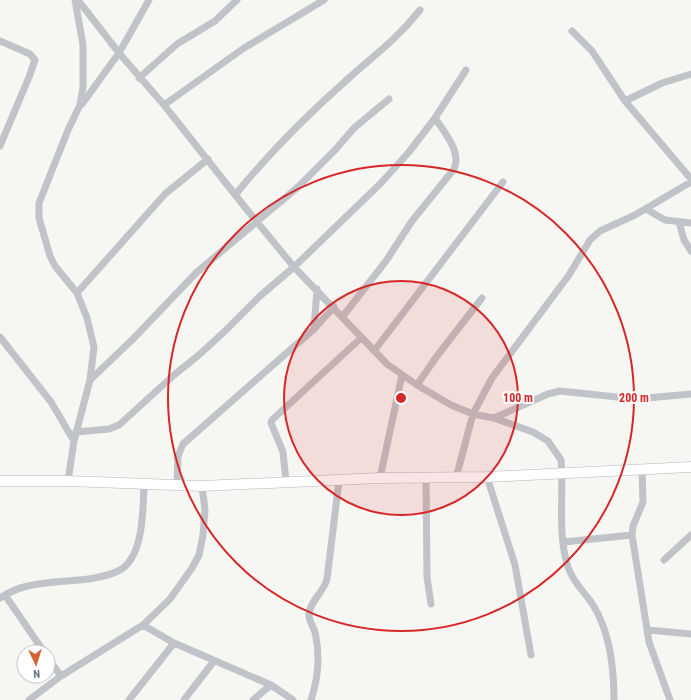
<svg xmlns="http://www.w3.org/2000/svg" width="691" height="700" viewBox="0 0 691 700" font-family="'Roboto Condensed',sans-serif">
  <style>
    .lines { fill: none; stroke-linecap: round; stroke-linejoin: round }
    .secondary-casing { stroke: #b2b7bb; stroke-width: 11 }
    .street { stroke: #c0c3c7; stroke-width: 7 }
    .secondary { stroke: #fff; stroke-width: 10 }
    .ring { fill: none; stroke: #d62828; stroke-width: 2 }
    .centre { fill: #d62828; stroke: #fff; stroke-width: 2 }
    .ring-label { font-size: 12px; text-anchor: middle; font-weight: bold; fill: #d62828; stroke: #fff; stroke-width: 4; stroke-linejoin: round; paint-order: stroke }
  </style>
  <rect width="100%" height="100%" fill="#f6f6f3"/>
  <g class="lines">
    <g class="secondary-casing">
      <path id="secondary" d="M0 481H68L202 486 380 478 487 477 691 467"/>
    </g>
    <path class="street" d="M78 0 119 53 164 105 248 211 294 267 387 364 417 385 451 405 473 414 494 418 533 432 548 441 561 460C564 495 557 533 568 567 573 583 585 592 593 605 610 632 614 669 614 700
      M572 31 592 51 625 101 691 179
      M0 41 30 54 35 60 29 77 0 146
      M139 78 177 44 215 21 237 0
      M625 101 662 83 691 74
      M82 104 119 53 149 0
      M164 105 244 48 324 0
      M235 195C270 152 308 114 350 77 376 54 398 38 420 10
      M646 209 665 220 691 223
      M679 222 684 240 691 251
      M77 293 165 194 208 159
      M343 316 386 261 412 221 454 169C462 152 444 132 435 118
      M314 329 317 289
      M0 337 51 402 74 441
      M374 351 503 182
      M90 380 133 339 197 272 298 187 335 150 354 128 389 99
      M417 385 437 356 482 298
      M494 418 548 394 560 391 636 399 691 394
      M76 432 109 429 119 425 174 375 200 354 225 331 260 296 294 267 380 184 409 152 435 118 466 70
      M642 469 643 502 633 526 632 535 649 642 670 700
      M487 477 515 565 531 655
      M380 478 402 375
      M426 478 427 577 431 604
      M456 478 473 414 492 378 569 275 590 240 600 231 635 215 691 182
      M68 481 74 441 90 380 94 347 87 318 77 293 55 266 50 256 39 218V203L68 130 80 105 83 87V45L75 0
      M286 482 283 452 271 423 272 420 361 338
      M177 485 178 456 183 444 314 329 334 307
      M564 542 632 535
      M664 560 691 535
      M5 595 44 652
      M0 598C18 586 34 584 55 582 75 580 99 580 118 571 144 559 143 509 144 484
      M143 625 174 643 271 685 293 700
      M648 630 691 634
      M48 658 61 676
      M29 700 61 676 143 625 170 599 192 568 199 555 203 535 205 510 202 486
      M129 700 174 643
      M184 700 214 661
      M253 700 271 685
      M311 700C318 679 320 654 315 632 313 626 309 621 309 615 309 602 324 592 327 579L339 481"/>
    <use href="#secondary" class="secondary"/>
  </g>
  <circle cx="401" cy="398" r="117" fill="#d62828" fill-opacity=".12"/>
  <g class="ring">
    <circle cx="401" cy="398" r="117"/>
    <circle cx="401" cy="398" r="233"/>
  </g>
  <circle cx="401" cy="398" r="6" class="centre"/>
  <g class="ring-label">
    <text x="518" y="402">100 m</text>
    <text x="634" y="402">200 m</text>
  </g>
  <g transform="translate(36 664) rotate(176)"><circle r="19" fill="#ffffff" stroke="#c2c7cd"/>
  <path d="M0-3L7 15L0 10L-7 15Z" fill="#d56334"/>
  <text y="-6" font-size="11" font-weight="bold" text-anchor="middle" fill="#677482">N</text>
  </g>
</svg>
